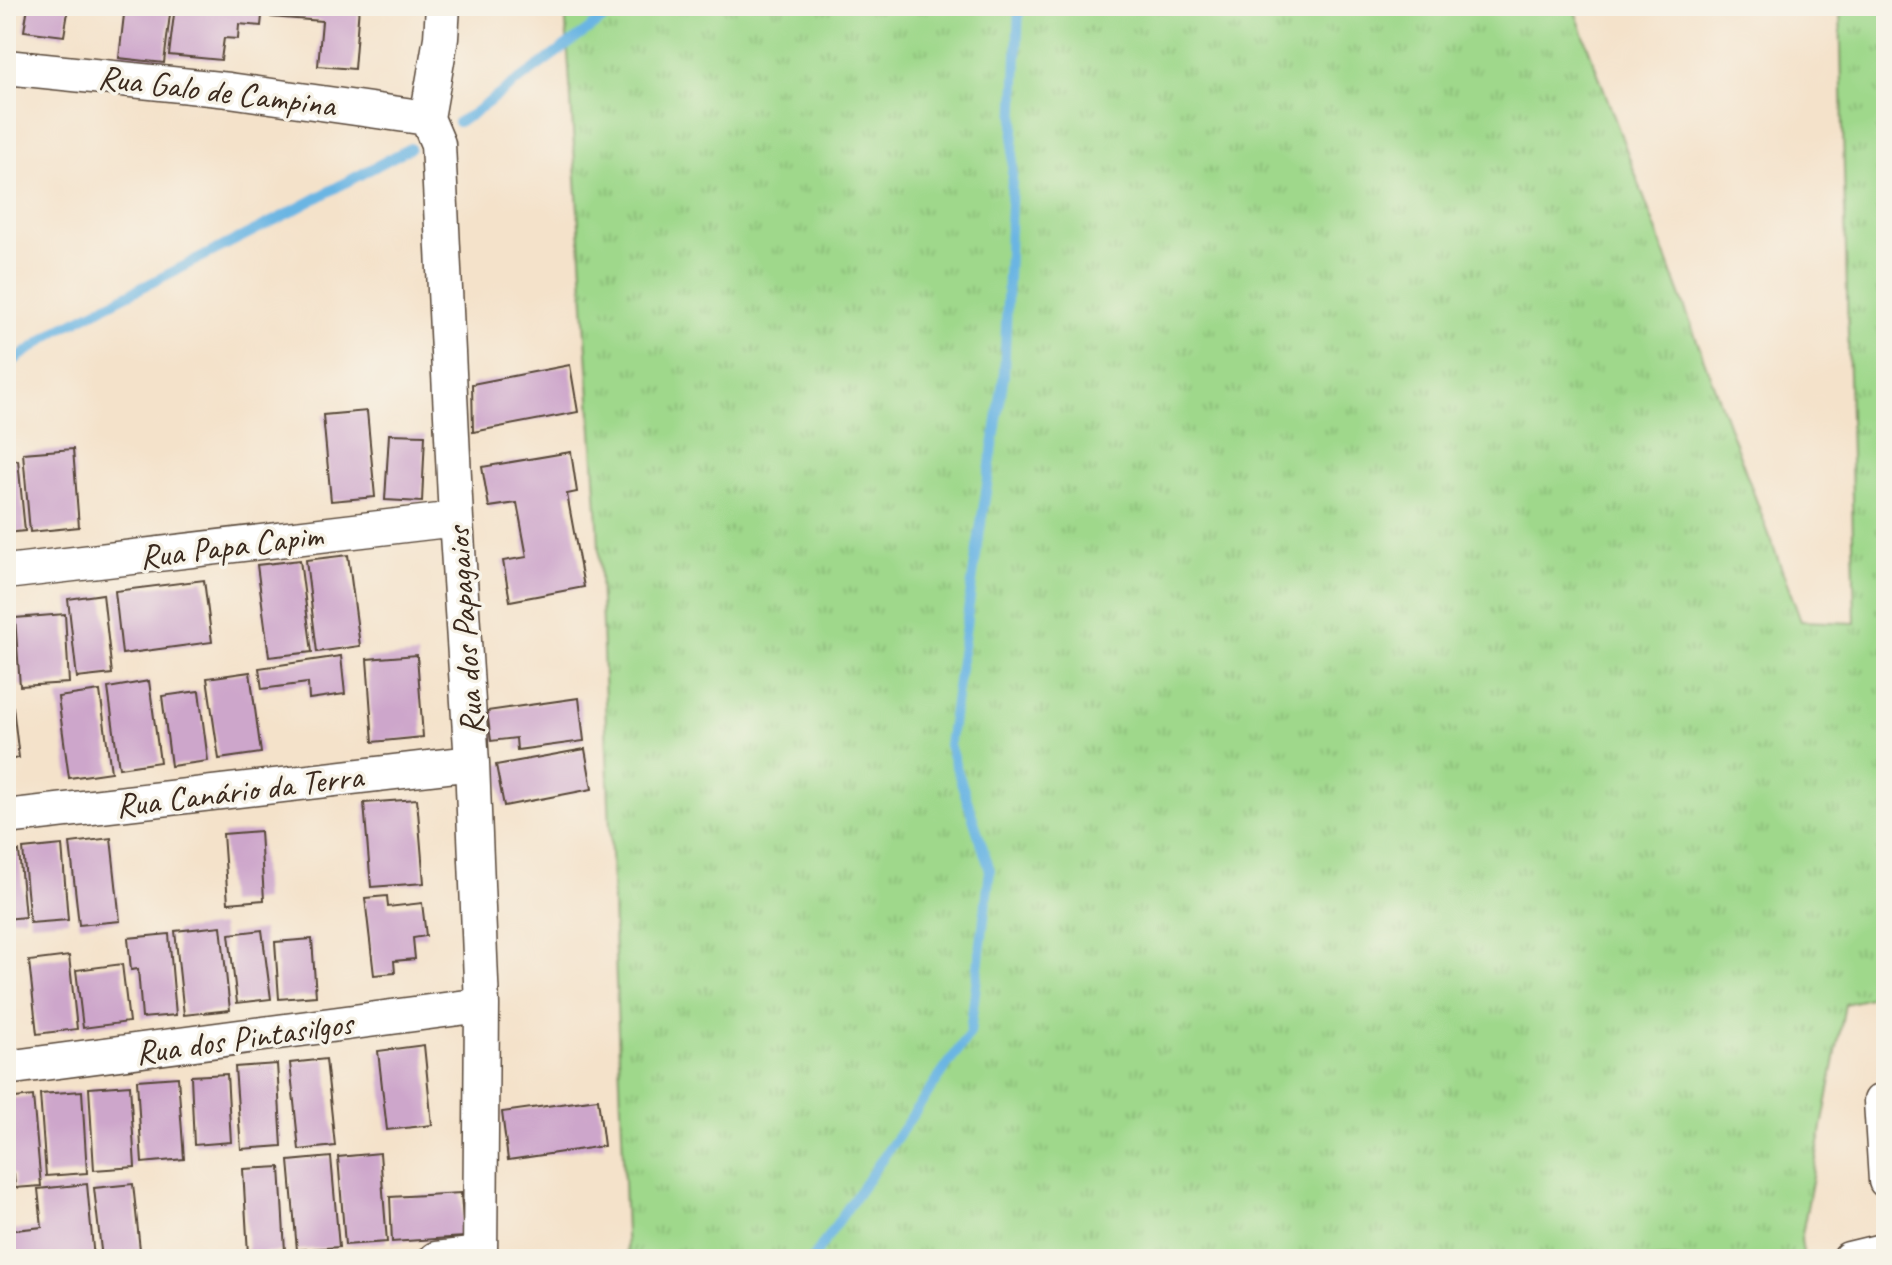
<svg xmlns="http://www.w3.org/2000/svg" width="1892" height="1265" viewBox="0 0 1892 1265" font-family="Caveat,sans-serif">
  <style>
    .grass { fill: url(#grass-tufts); stroke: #6d8154; stroke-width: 2 }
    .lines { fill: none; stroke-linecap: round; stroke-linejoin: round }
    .stream { stroke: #6ab5e3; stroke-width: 10 }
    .building { fill: #cda6cb }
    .minor-casing { stroke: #574638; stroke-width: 37 }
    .minor { stroke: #fff; stroke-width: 34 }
    .labels { text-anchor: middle; stroke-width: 7; stroke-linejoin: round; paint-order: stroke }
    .street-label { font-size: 34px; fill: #3b2a1e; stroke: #f7f3e8 }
  </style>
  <defs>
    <pattern id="grass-tufts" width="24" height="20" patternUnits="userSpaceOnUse" patternTransform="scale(2)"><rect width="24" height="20" fill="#9fd88b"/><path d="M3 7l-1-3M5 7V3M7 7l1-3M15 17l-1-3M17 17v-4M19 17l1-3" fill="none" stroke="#8aba78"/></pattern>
  </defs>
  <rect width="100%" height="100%" fill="#f7f3e8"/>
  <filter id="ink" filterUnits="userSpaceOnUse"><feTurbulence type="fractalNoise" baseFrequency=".0125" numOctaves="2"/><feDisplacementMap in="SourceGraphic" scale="16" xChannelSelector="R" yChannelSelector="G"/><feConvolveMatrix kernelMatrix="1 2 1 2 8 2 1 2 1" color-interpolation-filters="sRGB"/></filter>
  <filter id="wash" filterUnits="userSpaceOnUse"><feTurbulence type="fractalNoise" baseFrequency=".006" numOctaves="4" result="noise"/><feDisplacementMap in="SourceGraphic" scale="32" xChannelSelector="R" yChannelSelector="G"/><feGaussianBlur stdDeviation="1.8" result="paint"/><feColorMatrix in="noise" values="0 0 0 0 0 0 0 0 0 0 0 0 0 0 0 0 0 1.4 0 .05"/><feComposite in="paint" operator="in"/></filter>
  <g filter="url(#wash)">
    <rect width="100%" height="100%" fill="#f4e2ca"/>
    <path class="grass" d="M565 6H1573L1801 621 1855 623 1840 6H1886V994L1845 1004 1801 1240 1804 1259H627L598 525Z"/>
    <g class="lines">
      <path class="stream" d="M458 122 471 115 621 6
        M6 366 60 329 285 215 410 148
        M812 1259 970 1033 990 870 949 745 974 569 1004 375 1019 6"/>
    </g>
    <g id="blocks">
      <path class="building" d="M28 6H69L64 36 24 31Z
        M125 6H171L164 63 119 58Z
        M175 6H263L261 26 239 24 238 39 224 38 221 60 169 55Z
        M272 6H359L354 69 318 66 322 21 271 17Z
        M570 365 578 412 473 432 472 384Z
        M367 411 375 497 331 501 323 415Z
        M389 434 425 435 422 502 385 500Z
        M73 449 79 527 30 532 23 453Z
        M571 452 577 492 567 494 584 587 510 601 503 561 527 557 517 503 489 507 482 467Z
        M18 460 25 531 6 533V461Z
        M348 555 360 646 317 652 306 560Z
        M300 560 312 652 269 657 257 565Z
        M204 580 212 642 122 654 115 591Z
        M103 594 112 674 77 678 68 599Z
        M65 614 69 683 20 686 15 618Z
        M417 655 423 737 373 742 367 659Z
        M341 656 345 694 309 699 308 683 262 689 259 668Z
        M250 672 261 753 219 759 207 678Z
        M149 681 160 762 119 768 108 688Z
        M100 691 111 772 69 778 58 697Z
        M199 691 208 761 171 766 162 696Z
        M579 698 584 741 517 750 516 738 491 741 487 711Z
        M13 707 19 758 8 760 12 788 6 789V708Z
        M585 749 592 789 504 806 496 765Z
        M417 799 424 883 371 887 364 803Z
        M260 831 264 900 228 903 223 834Z
        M111 838 120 921 79 925 70 843Z
        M62 845 68 920 30 923 23 849Z
        M19 851 25 917 6 919V852Z
        M387 896 388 907 422 903 426 936 413 938 415 959 394 961 395 973 374 975 365 898Z
        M221 926 230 1010 184 1015 175 931Z
        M262 930 271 999 237 1003 229 934Z
        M169 934 176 1015 142 1018 138 969 131 970 128 938Z
        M312 939 316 996 279 999 275 942Z
        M69 956 77 1029 37 1034 29 961Z
        M122 964 129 1022 83 1028 76 970Z
        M424 1045 432 1125 387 1130 378 1051Z
        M326 1059 335 1146 299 1150 290 1063Z
        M277 1064 282 1146 241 1149 235 1067Z
        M227 1074 231 1142 194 1145 191 1076Z
        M178 1077 184 1159 142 1163 137 1080Z
        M130 1085 135 1167 94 1170 89 1088Z
        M82 1091 87 1173 46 1176 40 1094Z
        M33 1096 41 1186 15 1188 14 1174H6V1099Z
        M598 1099 604 1146 508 1160 502 1112Z
        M380 1153 387 1242 345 1245 338 1157Z
        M331 1157 339 1247 297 1250 289 1161Z
        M280 1167 285 1251 248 1254 243 1169Z
        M87 1184 94 1259H6V1231L42 1227 38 1189Z
        M133 1184 141 1259H102L94 1188Z
        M461 1193 464 1237 392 1242 390 1197Z"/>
    </g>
  </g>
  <g filter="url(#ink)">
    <use href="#blocks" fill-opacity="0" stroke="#574638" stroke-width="2"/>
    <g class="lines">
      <g class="minor-casing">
        <path id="minor" d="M443 6 441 38 427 118 438 144 456 519 472 763 482 1005 480 1259
          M6 67 229 90 427 118
          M6 572 456 519
          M6 817 472 763
          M6 1068 482 1005
          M1881 1101 1886 1181
          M436 1259 480 1254
          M1849 1259 1886 1250"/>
      </g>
      <use href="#minor" class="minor"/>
    </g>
  </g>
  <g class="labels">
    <g class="street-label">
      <text transform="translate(217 90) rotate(7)" y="12">Rua Galo de Campina</text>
      <text transform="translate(231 545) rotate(-7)" y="12">Rua Papa Capim</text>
      <text transform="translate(464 631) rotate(-94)" y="12">Rua dos Papagaios</text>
      <text transform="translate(239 790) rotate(-7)" y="12">Rua Canário da Terra</text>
      <text transform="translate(244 1037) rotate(-8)" y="12">Rua dos Pintasilgos</text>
    </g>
  </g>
  <rect width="1892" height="1265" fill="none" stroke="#f7f3e8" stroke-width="32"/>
</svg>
